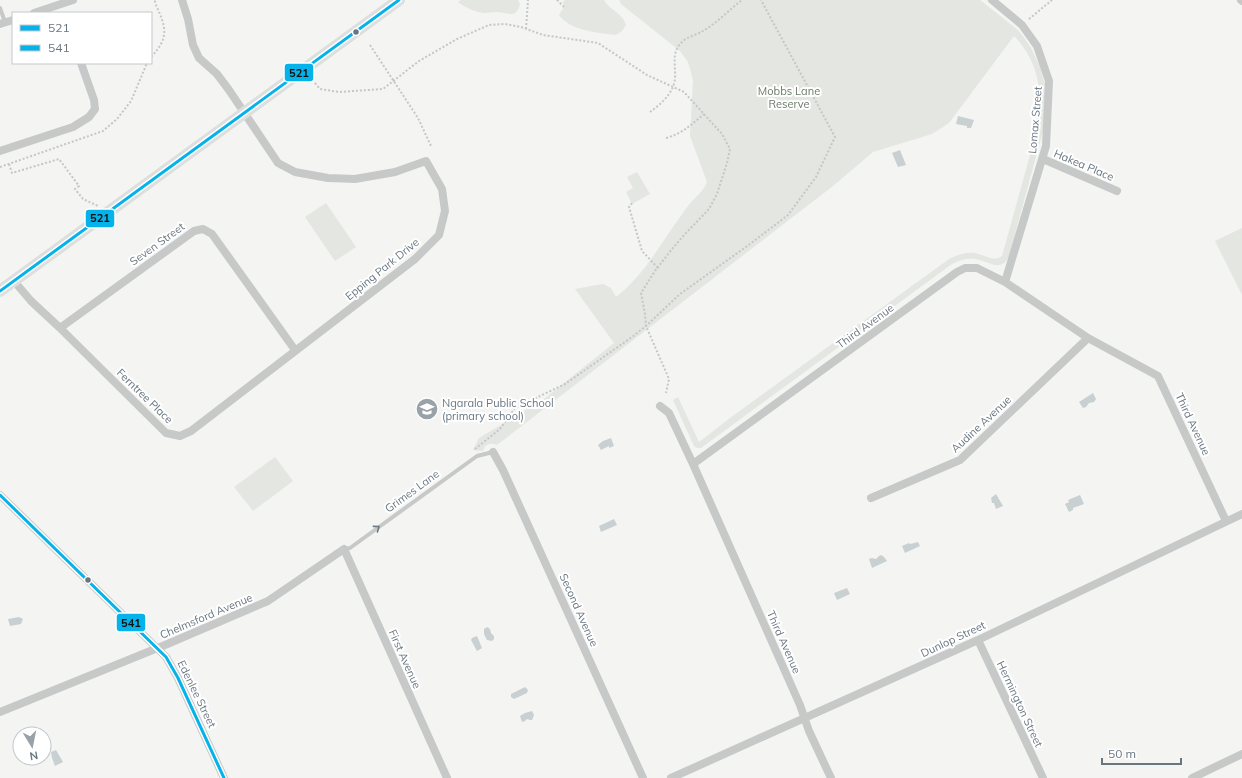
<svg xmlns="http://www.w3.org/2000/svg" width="1242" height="778" viewBox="0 0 1242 778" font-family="Mulish,sans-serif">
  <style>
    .green { fill: #e3e6e1 }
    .water { fill: #c9d0d2 }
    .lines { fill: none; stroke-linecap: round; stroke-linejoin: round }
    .path { stroke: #c5c6c7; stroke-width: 2; stroke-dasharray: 2 2; stroke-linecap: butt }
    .lane { stroke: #c7c9c9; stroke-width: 4 }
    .street { stroke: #c7c9c9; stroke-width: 8 }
    .secondary { stroke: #dddede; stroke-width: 12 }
    .bus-1-casing { stroke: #fff; stroke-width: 6 }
    .bus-2-casing { stroke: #fff; stroke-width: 6 }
    .bus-1 { stroke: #05b2e9; stroke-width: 3 }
    .bus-2 { stroke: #05b2e9; stroke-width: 3 }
    .oneway { stroke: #6d7a84 }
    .bus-dot { fill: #687680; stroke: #fff; stroke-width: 1.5 }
    .labels { text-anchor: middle; stroke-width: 4; stroke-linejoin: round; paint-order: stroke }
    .park-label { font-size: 11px; fill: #6a7866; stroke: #fff }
    .street-label { font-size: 11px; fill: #687680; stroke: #fff }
    .poi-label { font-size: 11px; fill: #687680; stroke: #fff; text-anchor: start }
    .line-badge { stroke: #fff; stroke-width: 1.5 }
    .pale-badge-label { font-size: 11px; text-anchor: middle; font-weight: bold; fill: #111 }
  </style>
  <rect width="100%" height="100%" fill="#f4f4f3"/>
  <path class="green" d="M461 0H518L520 4C516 20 507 12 497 12 493 12 489 13 484 13 476 12 465 8 458 2Z
    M565 0H604C610 11 622 12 626 25L622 31 616 35C598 33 569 30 559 15L564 7 563 2Z
    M619 0H980L1018 30 1025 39 1031 48 1040 67 1046 88 1043 131 1009 256C1001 274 987 260 975 259 966 258 960 260 952 264L701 448H697L694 446 673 400 678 397 699 442 730 418 949 259C957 255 965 252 974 253 984 254 994 263 1002 256L1037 130C1044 96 1039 61 1014 36L949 123 932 134 873 152 833 186 497 445C492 443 487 443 484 448L483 451 473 450 479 438 544 399 614 343 575 289 603 284 611 288 616 297C646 274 665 236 688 206 694 198 704 191 707 182L690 136 693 80 688 62 680 51 621 4Z
    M637 172 650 194 632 204 626 192 633 188 627 177Z
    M326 203 356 247 335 261 305 217Z
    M1242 228V295L1215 241Z
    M275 457 293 481 253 511 234 487Z"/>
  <path class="water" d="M958 116 974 120 971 128H967V126L956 124Z
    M900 150 906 165 898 167 892 153Z
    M1093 393 1096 399 1094 402 1089 403 1086 407 1083 408 1079 402Z
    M611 438 614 446 609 448V446L601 450 598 445 603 441Z
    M996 494 1003 506 996 509 994 503H992L991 498Z
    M1080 495 1084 504 1073 508V510L1069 512 1065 504 1069 502 1068 500Z
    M614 519 617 525 601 532 599 526Z
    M918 542 920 546 905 553 902 546 909 543 910 544Z
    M881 555 884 557 887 561 872 568 869 559 872 558 876 559 879 556Z
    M847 588 850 594 837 600 834 593Z
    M19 617 23 619 21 624 10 626 8 619Z
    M487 627 490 629 491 633 494 636V639L492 641 487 640 484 634V629Z
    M477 636 482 648 477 651 471 640 472 638Z
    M525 687 528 690 527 693 514 699 511 697V694Z
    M532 711 534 715 532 720H530L527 719 525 721 522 722 520 716 525 713Z
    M56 750 63 762 55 766 52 758 51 752Z"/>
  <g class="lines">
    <path class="path" d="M557 0 564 7
      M1029 19 1052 0
      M526 29 528 0
      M370 45 418 118 431 146
      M151 57C170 37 166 27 155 3V0
      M315 83 320 89 339 92 383 89 419 61 457 39 489 25 505 24 521 27 543 35 598 43 647 75 684 92 722 134 730 149 727 163 717 194 709 209 685 234 672 249 655 271 641 293 645 314 646 326 669 379 666 393
      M650 112C661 104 674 93 675 78 676 66 671 53 681 43 686 37 696 35 703 31 717 23 729 10 742 0
      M666 138C682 134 692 124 704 114
      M9 164 12 173 59 159 79 186 75 189 83 199 98 206
      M0 167 103 131 117 119 131 101 147 63
      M632 203 629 207 642 251 658 268
      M475 449 500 429 515 408 565 384 632 337 646 326 680 294 750 244 788 215 816 177 835 137 761 0"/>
    <path class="lane" d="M0 8 5 22
      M344 549 350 548 477 456 493 452"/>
    <path class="street" d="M992 0 1022 25 1037 46 1049 81 1046 146 1005 282
      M1241 0 1242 1
      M34 13 73 0
      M0 24 13 20
      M0 151 73 127 89 117 95 109 94 100 81 63
      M1043 159 1117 191
      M14 281 31 301 60 328 166 433 180 436 191 431 415 259 439 235 445 211 442 189 426 161 395 172 355 179 328 178 295 172 278 163 229 90 217 74 199 58 193 45 188 19 182 0
      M60 328 194 231 203 229 212 234 295 350
      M660 406 669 413 693 464 800 705 809 731 831 778
      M493 452 503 470 643 778
      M693 464 957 272 965 268H977L1005 282 1088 338 1158 376 1226 521
      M0 495 166 657 178 678 224 778
      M871 498 960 460 1088 338
      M978 640 1043 778
      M0 712 165 645 268 601 344 549 447 778
      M671 778 978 640 1242 514
      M1192 778 1242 754"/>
    <path class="secondary" d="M0 291 399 0"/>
    <g class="bus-1-casing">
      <path id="bus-1" d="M0 291 399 0"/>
    </g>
    <g class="bus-2-casing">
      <path id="bus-2" d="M0 495 166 657 178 678 224 778"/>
    </g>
    <use href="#bus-1" class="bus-1"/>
    <use href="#bus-2" class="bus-2"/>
  </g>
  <defs><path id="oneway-chevron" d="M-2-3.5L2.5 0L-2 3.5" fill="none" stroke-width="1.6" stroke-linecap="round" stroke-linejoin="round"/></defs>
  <use class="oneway" href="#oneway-chevron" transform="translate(377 528) rotate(-36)"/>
  <defs>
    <g id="school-disc" transform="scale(1.15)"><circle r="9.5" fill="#99a2a8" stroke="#fff"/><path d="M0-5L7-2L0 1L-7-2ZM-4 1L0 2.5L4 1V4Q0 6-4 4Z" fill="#fff"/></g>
  </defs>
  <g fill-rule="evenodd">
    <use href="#school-disc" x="427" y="409"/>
  </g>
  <g class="bus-dot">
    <circle cx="356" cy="32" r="3.5"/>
    <circle cx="88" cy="580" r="3.5"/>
  </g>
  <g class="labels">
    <g class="park-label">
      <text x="789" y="95">Mobbs Lane<tspan x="789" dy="13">Reserve</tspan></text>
    </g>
    <g class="street-label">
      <text transform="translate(1035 120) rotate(-85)" y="4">Lomax Street</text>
      <text transform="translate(1084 165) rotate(23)" y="4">Hakea Place</text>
      <text transform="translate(157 244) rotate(-36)" y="4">Seven Street</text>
      <text transform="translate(382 269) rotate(-39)" y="4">Epping Park Drive</text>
      <text transform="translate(865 326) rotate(-36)" y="4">Third Avenue</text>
      <text transform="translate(145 396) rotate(44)" y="4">Ferntree Place</text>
      <text transform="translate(981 424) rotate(-43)" y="4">Audine Avenue</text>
      <text transform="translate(1193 424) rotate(65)" y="4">Third Avenue</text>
      <text transform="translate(412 491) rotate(-36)" y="4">Grimes Lane</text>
      <text transform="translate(579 610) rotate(66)" y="4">Second Avenue</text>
      <text transform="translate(206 616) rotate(-23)" y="4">Chelmsford Avenue</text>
      <text transform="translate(953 639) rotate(-25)" y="4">Dunlop Street</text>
      <text transform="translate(784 642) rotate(66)" y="4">Third Avenue</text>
      <text transform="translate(405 659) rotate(66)" y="4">First Avenue</text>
      <text transform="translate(197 694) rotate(64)" y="4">Edenlee Street</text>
      <text transform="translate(1020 704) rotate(65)" y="4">Hermington Street</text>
    </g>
    <g class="poi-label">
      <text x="442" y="407">Ngarala Public School<tspan x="442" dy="13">(primary school)</tspan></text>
    </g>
  </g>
  <g class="line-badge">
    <rect x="284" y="63" width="30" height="19" rx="4" fill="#05b2e9"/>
    <rect x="85" y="209" width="30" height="19" rx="4" fill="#05b2e9"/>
    <rect x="116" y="613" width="30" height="19" rx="4" fill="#05b2e9"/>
  </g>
  <g class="pale-badge-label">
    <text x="299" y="77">521</text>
    <text x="100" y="222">521</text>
    <text x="131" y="627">541</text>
  </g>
  <rect x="12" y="12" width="140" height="52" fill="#ffffff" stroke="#c3c8cc"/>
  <rect x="20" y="25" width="20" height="6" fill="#05b2e9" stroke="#c3c8cc"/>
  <text x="48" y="32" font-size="12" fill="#687680">521</text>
  <rect x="20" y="45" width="20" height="6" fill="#05b2e9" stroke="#c3c8cc"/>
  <text x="48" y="52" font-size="12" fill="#687680">541</text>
  <g transform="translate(32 746) rotate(170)"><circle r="19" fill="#ffffff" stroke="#c3c8cc"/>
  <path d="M0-3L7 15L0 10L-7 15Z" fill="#99a2a8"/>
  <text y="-6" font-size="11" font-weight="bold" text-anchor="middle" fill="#687680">N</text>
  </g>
  <path d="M1102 758v6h79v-6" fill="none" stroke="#687680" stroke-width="2"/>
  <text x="1108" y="758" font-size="12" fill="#687680" stroke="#ffffff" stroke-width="3" paint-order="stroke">50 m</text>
</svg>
